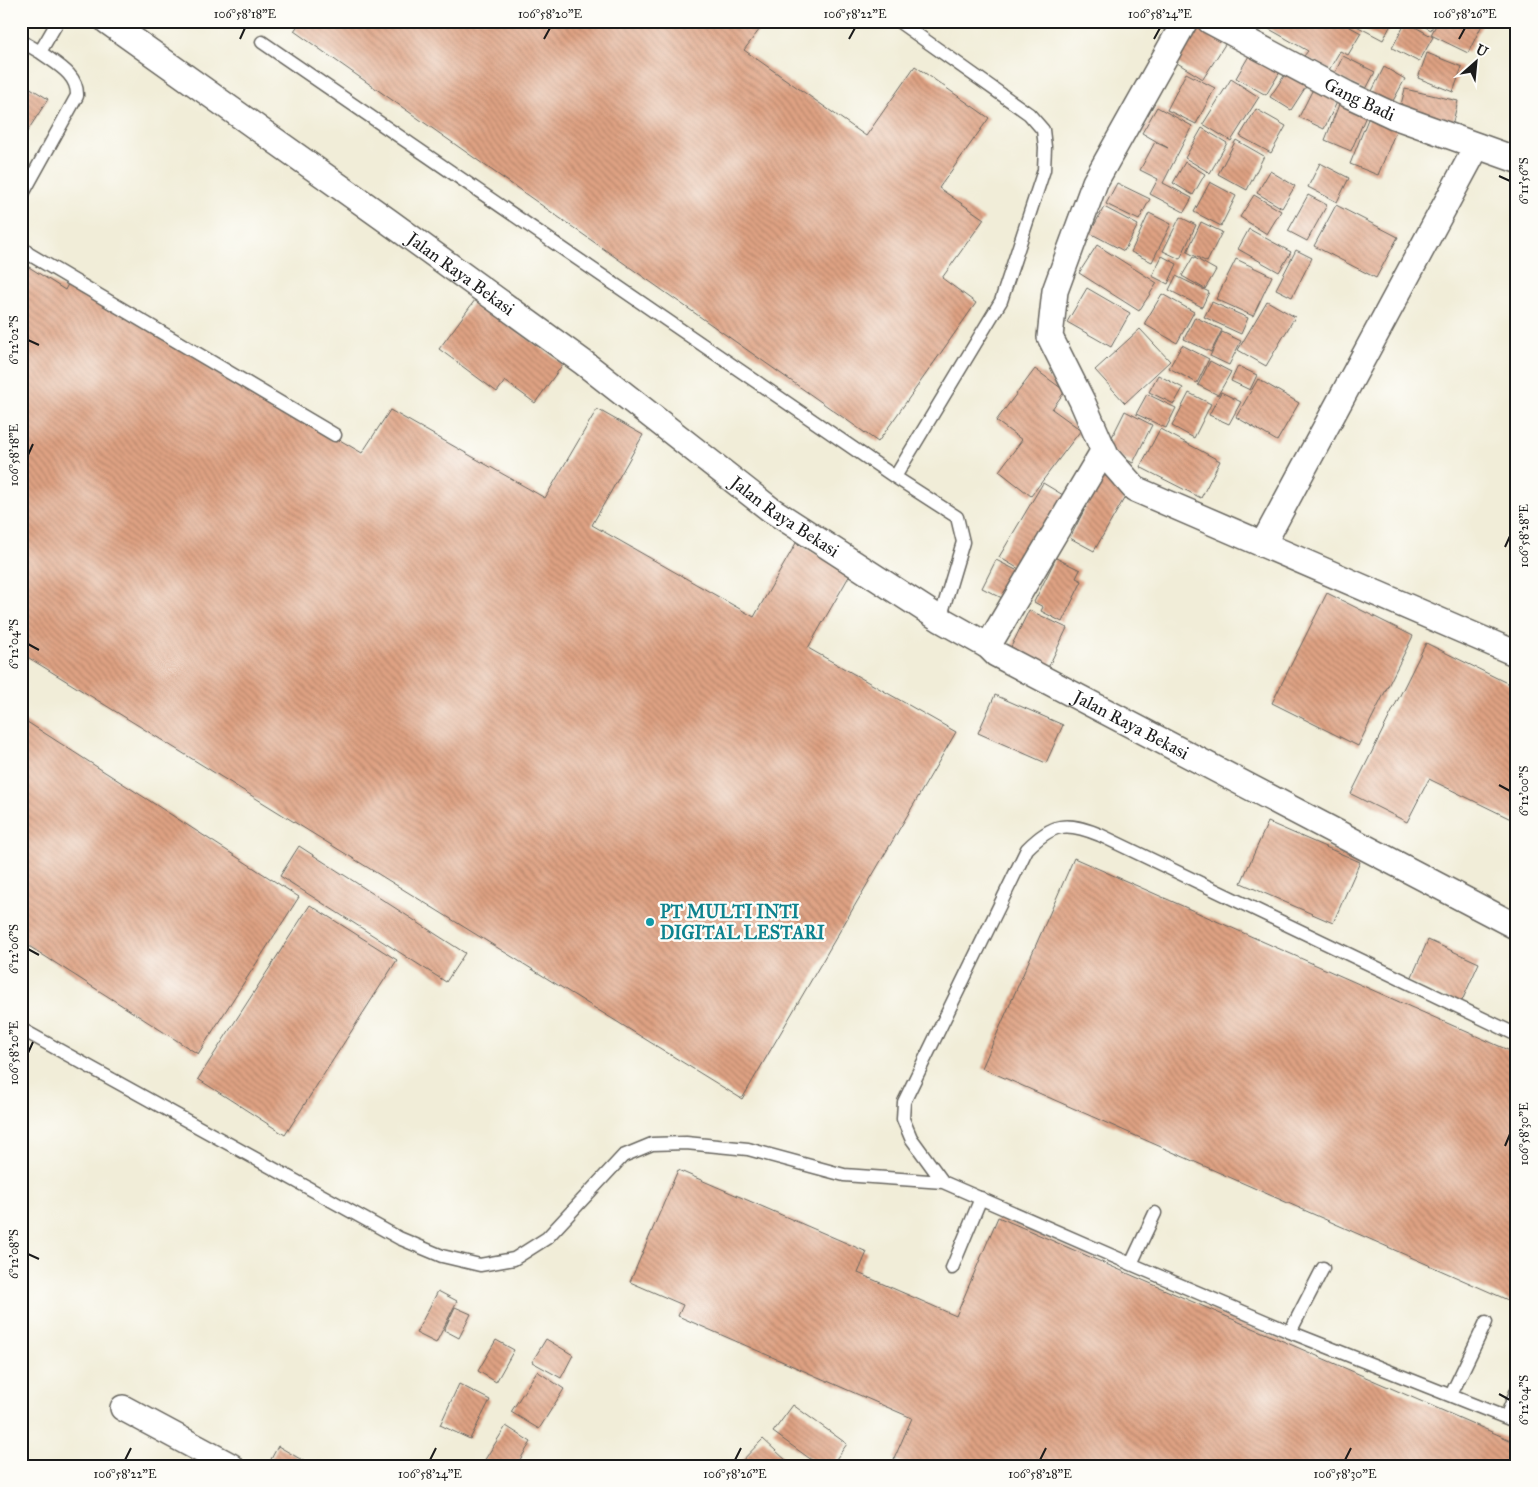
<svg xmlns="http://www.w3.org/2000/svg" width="1538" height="1487" viewBox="0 0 1538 1487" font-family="'IM FELL Great Primer',serif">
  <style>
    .building { fill: url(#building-back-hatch) }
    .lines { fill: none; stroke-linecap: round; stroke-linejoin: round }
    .lane-casing { stroke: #67655e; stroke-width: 15 }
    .street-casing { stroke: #67655e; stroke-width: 28 }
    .lane { stroke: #fff; stroke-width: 12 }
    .street { stroke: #fff; stroke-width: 25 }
    .ticks { fill: none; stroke: #1c1c1c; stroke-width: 2 }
    .culture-dot { fill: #0f9aa8; stroke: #fdfcf7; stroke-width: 2 }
    .labels { text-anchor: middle; stroke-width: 5; stroke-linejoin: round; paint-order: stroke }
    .street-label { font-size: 18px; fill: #1c1c1c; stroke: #fdfcf7 }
    .culture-label { font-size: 18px; font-weight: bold; fill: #0d838f; stroke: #fdfcf7; text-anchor: start }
    .neatline { fill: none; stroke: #1c1c1c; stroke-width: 2 }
    .ticks-label { font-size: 12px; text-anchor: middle; fill: #1c1c1c }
  </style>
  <defs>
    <pattern id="building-back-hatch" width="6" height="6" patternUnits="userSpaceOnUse" patternTransform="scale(1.25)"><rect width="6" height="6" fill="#dfa283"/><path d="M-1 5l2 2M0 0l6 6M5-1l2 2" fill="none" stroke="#b4836a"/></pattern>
  </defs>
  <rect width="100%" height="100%" fill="#fdfcf7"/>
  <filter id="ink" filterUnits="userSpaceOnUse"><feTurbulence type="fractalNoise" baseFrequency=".02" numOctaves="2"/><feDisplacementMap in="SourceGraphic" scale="10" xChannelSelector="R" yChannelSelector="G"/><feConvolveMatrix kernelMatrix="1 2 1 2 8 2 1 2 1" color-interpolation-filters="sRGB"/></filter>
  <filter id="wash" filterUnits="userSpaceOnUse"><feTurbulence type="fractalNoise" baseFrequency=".0096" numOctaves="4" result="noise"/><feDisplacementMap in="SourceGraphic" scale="20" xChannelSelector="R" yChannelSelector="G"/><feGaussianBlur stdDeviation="1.12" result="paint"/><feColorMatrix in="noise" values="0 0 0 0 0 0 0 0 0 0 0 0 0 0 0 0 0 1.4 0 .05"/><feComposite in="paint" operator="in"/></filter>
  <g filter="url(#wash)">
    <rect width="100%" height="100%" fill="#f1edd8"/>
    <g id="blocks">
      <path class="building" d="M301 21H766L744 50 866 136 915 66 989 118 939 188 984 219 942 278 976 303 878 442 294 31Z
        M1200 21 1229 38 1203 79 1174 61Z
        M1229 21H1259L1252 34Z
        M1266 21H1341V22L1361 33 1348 55 1340 51 1329 70 1304 56 1308 51 1264 26Z
        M1347 21H1393L1383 40Z
        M1414 21H1435L1431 30Z
        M1438 21H1484L1468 53 1431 35Z
        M1406 22 1433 37 1419 62 1392 48Z
        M1253 49 1283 67 1266 95 1236 78Z
        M1427 53 1462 67 1453 92 1418 78Z
        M1343 56 1375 72 1365 91 1334 75Z
        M1384 67 1405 79 1388 110 1368 99Z
        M1288 70 1309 82 1291 110 1270 97Z
        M1186 73 1215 88 1196 124 1167 110Z
        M1231 79 1259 97 1231 141 1203 124Z
        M21 82 48 99 21 141Z
        M1316 83 1340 96 1324 129 1299 117Z
        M1405 89 1458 101 1452 126 1399 112Z
        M1342 97 1369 109 1351 151 1325 140Z
        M1157 107 1192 126 1163 183 1192 198 1184 212 1150 194 1158 179 1140 170 1155 142 1168 148 1142 133Z
        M1256 109 1286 126 1271 153 1240 136Z
        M1370 114 1398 126 1378 175 1350 164Z
        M1202 128 1227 143 1210 173 1185 158Z
        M1236 140 1264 156 1247 190 1218 174Z
        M1185 162 1205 174 1193 195 1173 183Z
        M1320 163 1349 178 1337 202 1308 187Z
        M1270 171 1295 186 1282 208 1257 193Z
        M1210 182 1236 196 1221 226 1194 212Z
        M1117 183 1150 199 1139 220 1106 204Z
        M1254 195 1281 211 1267 234 1240 217Z
        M1308 195 1327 205 1307 241 1288 231Z
        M1336 205 1398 237 1376 278 1314 246Z
        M1104 207 1138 225 1124 251 1090 233Z
        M1149 213 1171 224 1152 262 1131 252Z
        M1180 217 1196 225 1180 259 1163 251Z
        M1201 222 1222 232 1207 262 1187 252Z
        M1249 229 1291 252 1279 272 1238 249Z
        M1097 245 1157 283 1139 311 1079 273Z
        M1296 250 1312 258 1292 297 1276 289Z
        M1162 256 1177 264 1168 284 1152 276Z
        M1193 257 1216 270 1205 289 1182 276Z
        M1236 259 1272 276 1253 316 1216 299Z
        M21 262 65 290 69 282 362 453 390 410 545 498 597 409 643 435 592 525 754 617 796 543 851 573 808 648 956 732 742 1099 21 653Z
        M1176 276 1209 292 1202 307 1169 290Z
        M1087 288 1130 313 1111 347 1067 322Z
        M1162 294 1194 312 1177 343 1144 324Z
        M475 300 563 364 535 403 505 381 497 392 439 349Z
        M1267 301 1295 317 1266 366 1238 350Z
        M1212 302 1248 318 1241 334 1204 317Z
        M1195 317 1222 330 1211 352 1184 339Z
        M1140 329 1170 361 1125 403 1095 370Z
        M1222 332 1241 341 1229 365 1210 356Z
        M1182 345 1209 359 1197 383 1169 368Z
        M1210 361 1231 372 1218 395 1198 385Z
        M1238 366 1257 375 1250 390 1231 381Z
        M1035 369 1065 391 1052 409 1081 430 1031 496 999 471 1022 440 996 421Z
        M1158 375 1183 388 1174 404 1149 392Z
        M1258 379 1299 403 1277 441 1236 417Z
        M1221 392 1241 402 1229 424 1209 415Z
        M1189 393 1211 404 1194 438 1172 426Z
        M1147 394 1176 408 1166 428 1136 414Z
        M1125 411 1152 425 1133 463 1106 449Z
        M1160 429 1220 461 1201 498 1140 467Z
        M1102 474 1129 490 1094 551 1070 538Z
        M1043 483 1068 498 1024 572 999 557Z
        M1056 558 1080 570 1076 578 1082 581 1062 622 1041 611 1043 607 1034 602Z
        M996 560 1024 574 1010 602 982 588Z
        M1327 593 1413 636 1358 746 1272 703Z
        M1029 610 1067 628 1047 670 1009 651Z
        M1426 643 1517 688V822L1429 779 1407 822 1351 794Z
        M995 695 1063 725 1046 763 978 733Z
        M21 718 299 897 198 1054 21 941Z
        M1268 822 1360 862 1333 923 1241 883Z
        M299 846 465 953 446 982 280 876Z
        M1074 858 1517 1054V1304L982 1068Z
        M310 905 397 960 285 1135 198 1079Z
        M1428 940 1479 963 1461 1003 1410 981Z
        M678 1170 867 1252 858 1273 956 1316 998 1217 1517 1443V1466H909L894 1459 912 1418 678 1316 683 1305 630 1282Z
        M438 1291 457 1301 436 1343 416 1333Z
        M455 1307 471 1314 459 1338 444 1330Z
        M546 1339 573 1355 561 1378 532 1362Z
        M496 1340 514 1350 496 1382 478 1371Z
        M537 1371 564 1389 539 1429 511 1412Z
        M459 1384 490 1400 470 1439 440 1425Z
        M793 1405 847 1444 831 1466H820L773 1432Z
        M506 1426 531 1442 516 1466H481Z
        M763 1439 788 1462 785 1466H737Z
        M278 1446 312 1466 268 1465Z"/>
    </g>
  </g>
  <g filter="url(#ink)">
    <use href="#blocks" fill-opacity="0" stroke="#67655e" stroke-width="1"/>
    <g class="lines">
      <g class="lane-casing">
        <path id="lane" d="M898 21 1029 114 1043 130 1045 147 1044 170 1001 301 895 477 957 517 963 542 940 619
          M21 41 40 52
          M262 42 895 477
          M21 197 77 96C78 74 56 64 40 52L58 21
          M21 246 29 254 335 435
          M21 1029 399 1238 442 1256 480 1265 514 1259 547 1238 623 1156 652 1144 686 1143 748 1149 844 1175 943 1182 1131 1264 1290 1332 1517 1422
          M943 1182 911 1138 903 1119 904 1102 1027 849C1053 823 1066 821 1100 835L1517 1035
          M1131 1264 1155 1213
          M952 1268 981 1198
          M1290 1332 1323 1268
          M1451 1395 1486 1322
          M1506 1417 1517 1390"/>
      </g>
      <g class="street-casing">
        <g id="street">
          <path id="s1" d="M107 21 388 221 584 363 770 509 940 619 988 646 996 654 1517 927"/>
          <path d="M1185 21 1095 182 1055 291 1050 337 1082 401 1106 456 1135 489 1517 654"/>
          <path id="s2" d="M1210 21 1347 94 1394 116 1517 160"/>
          <path d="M1263 544 1477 146"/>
          <path d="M988 646 1104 450"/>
          <path d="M123 1408 231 1466"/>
        </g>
      </g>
      <use href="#lane" class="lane"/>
      <use href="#street" class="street"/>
    </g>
  </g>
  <path class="ticks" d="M240 39 245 28M544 39 550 28M849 39 855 28M1154 39 1160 28M1459 39 1465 28M1499 176 1510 181M28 340 39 345M28 455 33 444M1505 547 1510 536M28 644 39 650M1499 785 1510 791M28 949 39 955M28 1053 33 1042M1505 1146 1510 1134M28 1254 39 1259M1499 1394 1510 1400M125 1460 131 1448M430 1460 436 1448M735 1460 741 1448M1040 1460 1046 1448M1345 1460 1351 1448"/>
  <circle class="culture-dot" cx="650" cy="922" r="5"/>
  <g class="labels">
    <g class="street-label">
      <text dy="6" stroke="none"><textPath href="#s2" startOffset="169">Gang Badi</textPath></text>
      <text dy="6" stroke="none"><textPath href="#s1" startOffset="435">Jalan Raya Bekasi</textPath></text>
      <text dy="6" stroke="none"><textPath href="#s1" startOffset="840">Jalan Raya Bekasi</textPath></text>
      <text dy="6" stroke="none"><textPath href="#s1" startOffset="1245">Jalan Raya Bekasi</textPath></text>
    </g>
    <g class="culture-label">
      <text x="660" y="918">PT MULTI INTI<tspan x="660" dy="21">DIGITAL LESTARI</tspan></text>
    </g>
  </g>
  <rect width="1538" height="1487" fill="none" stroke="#fdfcf7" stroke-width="55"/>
  <g transform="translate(1476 62) rotate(27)" stroke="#fdfcf7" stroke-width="4" paint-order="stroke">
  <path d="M0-4L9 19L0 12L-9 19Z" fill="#1c1c1c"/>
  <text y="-8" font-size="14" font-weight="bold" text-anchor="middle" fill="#1c1c1c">U</text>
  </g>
  <rect x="28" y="28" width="1482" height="1432" class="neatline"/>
  <g class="ticks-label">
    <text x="245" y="18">106°58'18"E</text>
    <text x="550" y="18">106°58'20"E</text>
    <text x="855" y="18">106°58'22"E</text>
    <text x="1160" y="18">106°58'24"E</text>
    <text x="1465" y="18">106°58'26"E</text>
    <text transform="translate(1524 181) rotate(-90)" y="4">6°11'56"S</text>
    <text transform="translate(14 340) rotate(-90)" y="4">6°12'02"S</text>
    <text transform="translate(14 455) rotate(-90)" y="4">106°58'18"E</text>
    <text transform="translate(1524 536) rotate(-90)" y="4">106°58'28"E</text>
    <text transform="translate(14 644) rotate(-90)" y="4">6°12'04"S</text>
    <text transform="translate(1524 791) rotate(-90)" y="4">6°12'00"S</text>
    <text transform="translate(14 949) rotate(-90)" y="4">6°12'06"S</text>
    <text transform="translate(14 1053) rotate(-90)" y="4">106°58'20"E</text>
    <text transform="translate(1524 1134) rotate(-90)" y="4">106°58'30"E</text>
    <text transform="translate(14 1254) rotate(-90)" y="4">6°12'08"S</text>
    <text transform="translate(1524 1400) rotate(-90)" y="4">6°12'04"S</text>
    <text x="125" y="1478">106°58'22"E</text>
    <text x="430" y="1478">106°58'24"E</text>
    <text x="735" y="1478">106°58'26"E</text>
    <text x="1040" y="1478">106°58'28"E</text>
    <text x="1345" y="1478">106°58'30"E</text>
  </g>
</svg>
